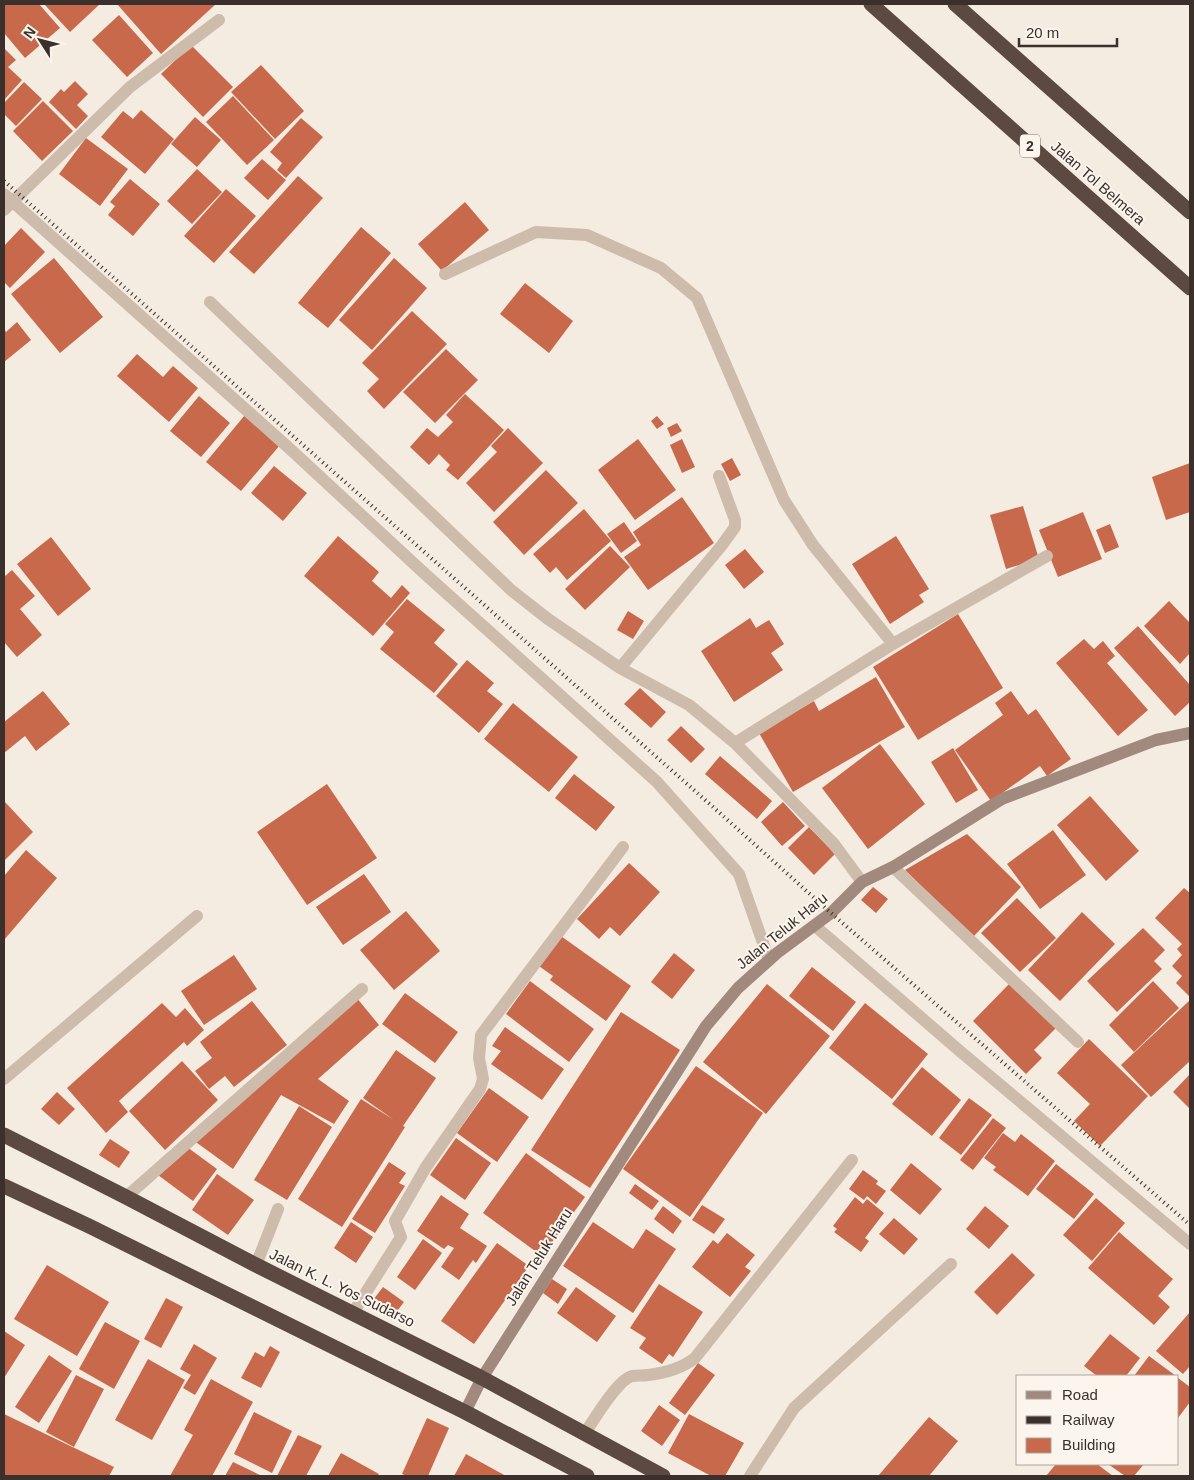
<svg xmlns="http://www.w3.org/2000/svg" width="1194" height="1480" viewBox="0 0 1194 1480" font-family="Arial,sans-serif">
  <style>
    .building { fill: #c8694b }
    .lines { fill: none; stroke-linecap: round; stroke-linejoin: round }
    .lane { stroke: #cdbbac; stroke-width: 12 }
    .street { stroke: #cdbbac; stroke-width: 12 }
    .secondary { stroke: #a18a7d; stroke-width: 12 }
    .highway { stroke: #5c4a42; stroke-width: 15 }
    .rail { stroke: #3b302b; stroke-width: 4; stroke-dasharray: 1 4; stroke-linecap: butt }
    .labels { text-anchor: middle; stroke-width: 4; stroke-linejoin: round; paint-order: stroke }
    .shield { fill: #fbf5ee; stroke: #756b66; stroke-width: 1 }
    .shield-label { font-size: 14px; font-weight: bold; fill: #3b302b }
    .street-label { font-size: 15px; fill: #3b302b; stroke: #fbf5ee }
  </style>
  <rect width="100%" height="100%" fill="#f4ebe1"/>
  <path class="building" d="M4 4H39L60 28 25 58 4 33Z
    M44 4H100L70 32Z
    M117 4H216L161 54Z
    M119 15 153 53 127 77 92 40Z
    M191 45 233 87 203 117 161 74Z
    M4 48 16 60 8 67 22 80 4 100Z
    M261 65 304 111 275 139 231 92Z
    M75 81 88 94 77 105 88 116 76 129 49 102 61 89 64 92Z
    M24 82 42 99 16 126 4 114V103Z
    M233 96 274 140 247 165 206 122Z
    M43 101 73 131 42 161 13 131Z
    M141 110 174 139 145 174 101 137 123 111 133 119Z
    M195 117 221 140 197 167 171 144Z
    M301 118 323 137 286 178 277 170 282 163 270 152Z
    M86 138 128 169 100 206 59 174Z
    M262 159 286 180 268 200 244 178Z
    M197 169 222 192 192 224 167 201Z
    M298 176 323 198 254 274 229 252Z
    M130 179 160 204 133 236 108 215 115 206 110 202Z
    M226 189 256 216 214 263 184 236Z
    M465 202 489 230 442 271 418 244Z
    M361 227 391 253 328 328 298 303Z
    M21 228 45 252 10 288 4 282V246Z
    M54 258 103 317 60 353 11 294Z
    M394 258 427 288 372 350 339 320Z
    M525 283 573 321 549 353 500 314Z
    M412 311 447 344 384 409 367 391 379 379 362 363Z
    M17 322 31 340 4 362V329L6 332Z
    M446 349 478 380 435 423 403 392Z
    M137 354 163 377 173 366 198 388 169 422 117 376Z
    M465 394 504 430 458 480 446 470 450 465 439 454 429 465 410 447 427 428 438 437 453 422 446 415Z
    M199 396 230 423 201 457 170 431Z
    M245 415 280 445 241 491 206 462Z
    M657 416 664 424 657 429 651 421Z
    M677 423 682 431 671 437 667 428Z
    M508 428 543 463 494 512 466 483 497 452 491 446Z
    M638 439 676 490 635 520 598 470Z
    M682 439 695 467 682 473 670 445Z
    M732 458 741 475 730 481 721 464Z
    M1190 463V512L1166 520 1152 477Z
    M274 466 307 493 283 521 251 493Z
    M546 470 578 503 524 555 493 522Z
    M682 497 714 543 648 590 624 557 641 545 633 532Z
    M1023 506 1039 559 1006 569 990 515Z
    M584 509 611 541 567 580 556 567 550 573 533 554Z
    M1083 512 1102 559 1058 577 1039 530Z
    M624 522 637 541 621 553 607 534Z
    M1110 524 1119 547 1105 553 1096 530Z
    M338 536 379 572 372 581 391 598 402 585 410 593 373 636 304 576Z
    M896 536 929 589 919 595 924 602 890 624 852 564Z
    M51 537 91 589 58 616 17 564Z
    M610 546 630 567 585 610 565 589Z
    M745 549 764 572 744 589 725 565Z
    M12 570 35 596 20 609 42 635 17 657 4 642V577Z
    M407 599 445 630 434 643 458 664 434 693 380 649 394 632 385 624Z
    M1169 601 1190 623V653L1180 664 1144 626Z
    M628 611 644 621 633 639 617 630Z
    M958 614 1003 688 918 740 873 667Z
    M750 618 756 628 769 620 784 644 771 653 783 670 734 702 701 651Z
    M1138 626 1190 685V702L1175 716 1114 648Z
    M1084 639 1094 649 1103 641 1115 656 1107 663 1148 710 1118 736 1056 663Z
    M467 660 494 683 487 691 503 704 479 733 436 696Z
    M876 677 905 727 793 792 759 733 814 701 819 711Z
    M640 688 666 712 651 728 624 704Z
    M43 691 70 724 36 751 25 736 4 753V722Z
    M1011 691 1028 715 1036 709 1071 759 1047 776 1040 766 991 801 955 750 1003 715 995 703Z
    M513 703 578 757 549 792 484 739Z
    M681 726 705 749 691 763 667 740Z
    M880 744 925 804 868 849 822 788Z
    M953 748 978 790 956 803 931 762Z
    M720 756 772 801 757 819 705 774Z
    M574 774 615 807 596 831 555 798Z
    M327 784 377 858 307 905 257 832Z
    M1090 796 1139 851 1106 881 1057 825Z
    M5 802 33 832 4 861V804Z
    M783 802 805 826 782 846 761 822Z
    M809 827 835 854 814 875 788 848Z
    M1053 830 1086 875 1040 909 1007 864Z
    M967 834 1021 887 973 937 905 870Z
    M26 850 57 878 4 940V876Z
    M629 863 660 892 620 936 610 927 599 939 577 919Z
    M364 874 391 912 343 945 316 907Z
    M873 887 888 899 876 913 861 900Z
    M1184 888 1190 893 1189 996 1176 983 1182 976 1172 966 1182 955 1177 949 1182 944 1155 918Z
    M1017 898 1056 938 1020 972 981 933Z
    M406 911 440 951 394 990 360 950Z
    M1082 912 1115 944 1060 1001 1028 970Z
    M1143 928 1165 950 1154 961 1162 969 1117 1012 1087 981Z
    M558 934 631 986 606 1021 550 980 553 976 536 964Z
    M674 953 695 970 672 999 651 982Z
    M234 955 257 989 204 1025 181 991Z
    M812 967 856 1002 833 1031 789 996Z
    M530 981 594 1029 569 1062 506 1014Z
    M1153 981 1179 1008 1134 1052 1109 1025Z
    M1011 982 1057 1027 1034 1050 1042 1058 1026 1074 973 1021Z
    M767 984 830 1036 766 1114 703 1062Z
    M405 993 458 1032 435 1063 382 1024Z
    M356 997 379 1025 318 1079 349 1101 334 1124 281 1095 233 1169 193 1140Z
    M1190 1000V1061L1151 1097 1121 1065Z
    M252 1001 287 1045 234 1087 225 1076 209 1089 195 1071 212 1058 200 1042Z
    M162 1003 176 1017 185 1008 204 1030 187 1046 184 1042 119 1101 128 1112 106 1133 67 1088Z
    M865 1003 928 1054 892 1099 829 1048Z
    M621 1012 680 1050 590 1188 531 1150Z
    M505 1027 564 1069 542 1100 491 1064 501 1051 492 1046Z
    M1089 1039 1148 1096 1100 1146 1074 1121 1090 1104 1057 1073Z
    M396 1050 436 1078 403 1126 405 1127 342 1227 298 1199 361 1099 394 1120 363 1098Z
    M182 1061 218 1100 165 1150 129 1111Z
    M696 1066 763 1113 690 1217 623 1169Z
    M922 1067 961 1100 932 1136 892 1104Z
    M1190 1074V1109L1173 1092Z
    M489 1088 529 1117 497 1162 457 1133Z
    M57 1092 75 1109 59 1125 41 1109Z
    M969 1098 992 1115 961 1155 939 1138Z
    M299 1106 332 1127 287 1200 254 1180Z
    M993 1118 1006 1128 973 1170 960 1160Z
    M1003 1133 1015 1142 1021 1134 1055 1161 1028 1196 993 1170 996 1167 984 1158Z
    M456 1138 491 1163 465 1200 430 1175Z
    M110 1139 130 1152 119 1168 99 1155Z
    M187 1147 217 1169 193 1201 158 1175Z
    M526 1153 585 1197 542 1256 483 1213Z
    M389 1162 406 1173 399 1183 405 1186 375 1233 352 1219Z
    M911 1163 942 1189 920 1215 890 1190Z
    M1056 1164 1094 1194 1074 1219 1036 1189Z
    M863 1170 878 1181 876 1184 886 1191 876 1204 867 1196 864 1200 849 1189Z
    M217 1174 254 1200 228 1235 192 1210Z
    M635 1184 659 1201 652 1210 629 1193Z
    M441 1195 469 1214 460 1228 487 1246 476 1263 473 1260 459 1280 441 1267 454 1248 448 1245 444 1249 417 1231Z
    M855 1197 863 1204 867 1199 884 1213 865 1238 869 1241 861 1252 834 1232 837 1229 833 1226Z
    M1096 1198 1125 1223 1092 1261 1063 1235Z
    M702 1205 725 1219 714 1234 692 1220Z
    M663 1206 682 1221 673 1234 654 1219Z
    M985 1206 1009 1226 989 1249 966 1229Z
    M894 1218 918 1239 904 1255 879 1234Z
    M351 1222 373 1237 356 1263 334 1248Z
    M593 1222 633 1249 646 1229 676 1249 633 1313 563 1266Z
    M1119 1232 1173 1279 1158 1296 1170 1307 1154 1325 1088 1268Z
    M727 1233 755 1255 745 1267 751 1271 730 1297 692 1267 713 1240 718 1244Z
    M423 1239 442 1253 415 1290 397 1277Z
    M497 1243 529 1266 474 1344 441 1321Z
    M1012 1253 1035 1275 997 1315 974 1292Z
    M47 1265 109 1302 77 1356 14 1319Z
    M552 1279 567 1289 558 1304 543 1293Z
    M659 1284 703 1312 673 1357 669 1354 662 1364 639 1348 646 1338 630 1328Z
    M383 1287 404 1302 391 1319 370 1304Z
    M576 1287 616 1316 597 1342 557 1313Z
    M166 1298 183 1307 161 1348 144 1339Z
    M1190 1312V1366L1183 1374 1156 1351Z
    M105 1322 140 1341 114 1389 79 1369Z
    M4 1331 25 1345 4 1378Z
    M1110 1334 1140 1358 1126 1376H1097L1084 1366Z
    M194 1344 217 1358 195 1395 183 1388 191 1375 180 1369Z
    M270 1346 280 1352 261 1388 241 1378 255 1352 264 1357Z
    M49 1355 72 1371 39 1423 15 1407Z
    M1149 1356 1176 1376H1134Z
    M148 1359 185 1380 152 1440 115 1420Z
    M698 1363 715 1375 685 1415 669 1403Z
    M76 1375 104 1389 74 1447 46 1432Z
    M1178 1378 1190 1387V1402L1178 1418Z
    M211 1379 253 1402 212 1476H170L193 1435 184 1430Z
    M659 1405 680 1420 662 1446 641 1431Z
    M254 1412 292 1431 272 1473 234 1454Z
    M4 1414 114 1467 109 1476H4Z
    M689 1414 744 1443 725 1476H711L668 1453Z
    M929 1417 958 1441 929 1476H878Z
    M427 1418 449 1428 428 1476H407L402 1474Z
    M298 1435 322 1446 306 1476H277Z
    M341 1453 379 1474 377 1476H328Z
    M466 1454 506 1476H454Z
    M233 1462 262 1476H225Z
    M1056 1464H1097L1113 1476H1046Z
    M1108 1464H1144L1134 1476H1125Z"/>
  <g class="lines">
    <path class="lane" d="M4 1079 197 916"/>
    <path class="street" d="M4 194 289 448 424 573 657 782 739 874 769 960
      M4 210 130 87 219 20
      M445 274 536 232 587 235 661 268 697 298 784 500 813 545 893 644
      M210 302 511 590 548 619 620 668 689 705 735 743 834 844 862 882
      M620 668 722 545 735 527V520L719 476
      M735 743 893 644 1047 556
      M893 867 1078 1042
      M815 926 961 1052 1190 1244
      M126 1197 362 989
      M256 1265 278 1209
      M353 1313 401 1237 395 1221 426 1167 480 1089 483 1079 479 1058 481 1035 623 847
      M585 1433C594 1420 617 1380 632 1376 637 1375 643 1376 648 1375 665 1373 681 1369 695 1358L852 1160
      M750 1476 794 1408 951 1264"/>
    <path class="secondary" d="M465 1412 482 1378 706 1026 738 988 777 953 831 913 862 882 893 867 1002 799 1156 740 1190 733"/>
    <path class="highway" d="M871 4 1190 288
      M955 4 1190 212
      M4 1135 126 1197 256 1265 482 1378 663 1476
      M4 1186 89 1226 465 1412 587 1476"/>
    <path class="rail" d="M4 181 712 806 831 913 1190 1225"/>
  </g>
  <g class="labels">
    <rect class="shield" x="1020" y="134.5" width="20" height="23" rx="4"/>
    <g class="shield-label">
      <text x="1030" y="151">2</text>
    </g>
    <g class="street-label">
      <text transform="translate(1098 183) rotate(41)" y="5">Jalan Tol Belmera</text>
      <text transform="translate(782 931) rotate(-39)" y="5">Jalan Teluk Haru</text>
      <text transform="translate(539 1257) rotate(-58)" y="5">Jalan Teluk Haru</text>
      <text transform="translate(342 1288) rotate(26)" y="5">Jalan K. L. Yos Sudarso</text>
    </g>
  </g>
  <rect width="1194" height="1480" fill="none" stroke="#3b302b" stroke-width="10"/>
  <rect x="1016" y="1375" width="162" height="90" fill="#fbf5ee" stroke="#aea6a0"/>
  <rect x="1026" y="1391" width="25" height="8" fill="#a18a7d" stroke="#aea6a0"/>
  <text x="1062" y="1400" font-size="15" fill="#3b302b">Road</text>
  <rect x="1026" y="1416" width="25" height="8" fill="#3b302b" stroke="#aea6a0"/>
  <text x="1062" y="1425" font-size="15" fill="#3b302b">Railway</text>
  <rect x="1026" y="1438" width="25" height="15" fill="#c8694b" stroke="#aea6a0"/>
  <text x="1062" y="1450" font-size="15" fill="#3b302b">Building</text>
  <g transform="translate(40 40) rotate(306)" stroke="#fbf5ee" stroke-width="4" paint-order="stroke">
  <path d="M0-4L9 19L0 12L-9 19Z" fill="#3b302b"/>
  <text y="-8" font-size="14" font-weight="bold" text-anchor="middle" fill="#3b302b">N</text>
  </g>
  <path d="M1019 38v8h98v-8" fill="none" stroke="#3b302b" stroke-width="2.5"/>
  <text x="1026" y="38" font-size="15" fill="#3b302b" stroke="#fbf5ee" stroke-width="4" paint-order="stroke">20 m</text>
</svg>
